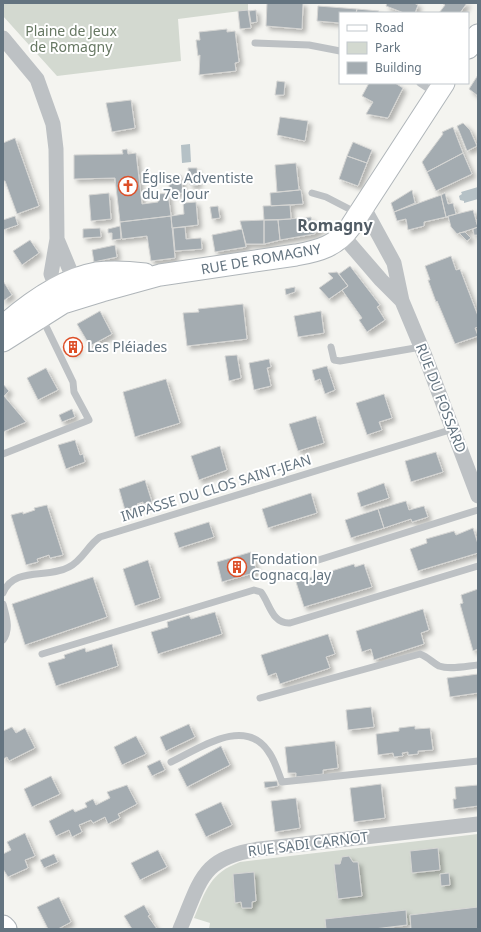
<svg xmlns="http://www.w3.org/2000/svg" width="481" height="932" viewBox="0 0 481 932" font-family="'Noto Sans',sans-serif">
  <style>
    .green { fill: #d3d9d0; fill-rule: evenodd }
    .water { fill: #b5c1c6 }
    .building { fill: #a4acb1; stroke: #d5d5d3; filter: url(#shadow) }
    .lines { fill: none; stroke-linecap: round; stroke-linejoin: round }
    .secondary-casing { stroke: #afb5b9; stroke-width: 23 }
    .lane { stroke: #bdc1c4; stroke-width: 7 }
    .street { stroke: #bdc1c4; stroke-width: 15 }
    .secondary { stroke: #fff; stroke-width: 21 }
    .labels { text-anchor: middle; stroke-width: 4; stroke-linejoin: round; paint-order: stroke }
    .park-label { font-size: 14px; fill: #677863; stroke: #fff }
    .poi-label { font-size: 14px; fill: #647480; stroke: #fff; text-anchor: start }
    .street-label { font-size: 14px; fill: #647480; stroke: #fff }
    .quarter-label { font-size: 16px; font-weight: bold; fill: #525d66; stroke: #fff }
  </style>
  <defs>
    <filter id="shadow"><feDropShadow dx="3.5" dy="3.5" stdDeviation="2" flood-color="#0004"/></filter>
  </defs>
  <rect width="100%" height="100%" fill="#f4f4f0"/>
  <path class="green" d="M3 3H248V10L178 19 181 61 57 76 3 16Z
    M478 834V907L410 915 411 925H407L406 910 325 919 326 929H209L210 923 194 918C206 890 210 873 240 862ZM349 856 353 862H358L362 896 338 899 334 865 340 864 343 857ZM254 873 256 901 252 902V908H242L241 902 235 903 233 874ZM449 873 450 885 441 886 440 874Z"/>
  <path class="water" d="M190 144 191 162 182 163 181 145Z
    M478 187V199L464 203V201L460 200 459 196 462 194 461 192Z"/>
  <path class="building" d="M267 3H303L302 29 266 26Z
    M387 3H414L418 5 415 13H404L386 6Z
    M442 3H467L460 13H439L445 5Z
    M318 6 357 9 356 13H340V23L317 21Z
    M357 9 379 11 378 13H356Z
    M248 10 251 28 240 29 238 11Z
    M256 10 257 22 251 23 249 11Z
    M227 29V32L235 31 239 62 235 63 236 71 199 75 200 55 198 56 196 40H200L199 32Z
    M478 75V96L469 89Z
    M277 81 285 82 284 95H275Z
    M369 83H395L403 88 388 118 366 114 373 102 362 96Z
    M131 100 135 128 112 132 106 103Z
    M280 117 308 121 305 141 277 135Z
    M463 123 470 130 477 146 467 151 457 126Z
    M453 127 463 153 427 172 422 162 443 134 442 132Z
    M15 138 39 206 17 214 5 181H3V143Z
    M353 142 372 150 367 163 347 156Z
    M127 149 128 154 136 153 142 204 158 202V194L168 193 171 216 120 222 115 178 74 179V155L123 154 122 150Z
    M463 153 472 174 436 191 427 172Z
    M347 156 367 163 358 186 339 179Z
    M296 163 299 190 277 192 275 165Z
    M188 168H197L198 185H190Z
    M181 175 183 193 170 194 168 176Z
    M299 190H301L303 204 271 206 270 193Z
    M412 190 415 203 394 212 391 203Z
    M109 193 111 219 91 221 89 195Z
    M445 193 448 204 453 203 456 214 446 217 441 195Z
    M441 195 446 217 424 222V226L408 230 406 219 397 221 394 212Z
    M196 202 198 225 172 228 171 216 184 214 183 203Z
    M290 205 291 219 264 220 263 206Z
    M218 206 220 218 212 219 210 207Z
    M473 210 478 227 457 234 451 227 448 216Z
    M15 216 18 225 3 230V220Z
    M171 216 175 258 151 261 147 236 122 239 120 222Z
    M311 217 312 224 322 223 323 227 314 234 280 240 278 220Z
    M264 220H278L280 240 264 244Z
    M264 220V244H246L240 221Z
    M476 221H478V235H474L473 229 478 227Z
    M120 226 121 239 112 240V233H108V229Z
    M185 227 186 239 201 238 202 249 175 251 173 228Z
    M100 228 101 237 83 238V229Z
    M242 229 246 247 215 252 212 235Z
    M465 232 471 238 467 241 459 233Z
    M30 240 39 253 22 265 13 251Z
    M115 245 117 257 94 262 92 250Z
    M451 256 456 270 460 269 478 316V327L475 328 478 336 455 344 437 301 436 302 428 280H430L425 266Z
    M350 266 380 305 377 307 385 320 367 332 359 320 362 318 342 290 348 286 339 274Z
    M337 272 348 286 329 299 319 288 333 278 328 273Z
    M3 281 12 295 3 301Z
    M295 287V292L286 295 285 289Z
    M243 304 247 339 187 346 183 313 199 312 198 309Z
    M100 311 112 334 90 346 77 324Z
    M321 311 324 333 298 337 294 316Z
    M74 341 78 350 72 354 67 344Z
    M237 355 241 378 229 381 225 356Z
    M269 359 271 367 267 368 271 386 254 390 249 363Z
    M327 366 335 390 325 394 320 379 315 381 312 370Z
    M46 368 58 390 38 400 27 378Z
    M166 379 180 423 135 437 123 392Z
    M3 384 9 391 4 396 26 422 3 432Z
    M384 394 392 418 379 422 382 430 367 435 356 403Z
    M72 409 75 417 62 422 59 415Z
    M316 416 324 443 298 451 289 424Z
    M75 440 80 455 83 454 85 462 66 469 58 445Z
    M220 446 227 470 199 480 191 456Z
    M436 452 443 472 411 482 405 461Z
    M145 480 152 502 143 504V502L137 504 138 506 125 510 119 489Z
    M384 483 389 498 361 507 357 493Z
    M311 493 317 513 268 528 262 509Z
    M406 501 409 510 424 506 428 517 412 522 411 519 384 528 378 509Z
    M47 505 63 555 50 558 49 555 37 559 38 562 26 565 11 515 23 512V514L35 510 34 508Z
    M378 509 384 528 351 538 345 520Z
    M209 522 214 537 179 548 174 533Z
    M473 528 478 544V553L418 571 410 549 427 543 426 539 454 531 456 535Z
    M251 552 257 572 222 582 217 562Z
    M148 560 160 598 135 606 123 569Z
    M354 564 355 567 364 564 372 587 304 607 296 582Z
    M93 577 107 617 25 645 12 604Z
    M478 589V649L473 651 460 604 463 603 461 595Z
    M423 609 429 630 421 633 424 644 374 660 371 649 362 652 356 631Z
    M215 612 222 634 158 654 151 632 168 627 167 622 189 615 191 619Z
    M328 634 335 654 326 657 330 668 280 684 276 673 268 676 261 655Z
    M112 644 118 666 56 686 48 663 65 658 64 655 85 648 86 652Z
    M478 674V693L450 697 447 678Z
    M371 707 374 727 348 730 346 710Z
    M189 724 195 737 166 751 160 737Z
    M415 726V729L430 728 433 750 418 751V754L408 755V752L402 753 403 756 394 757 393 753 378 755 376 734 399 731V728Z
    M12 727 16 733 25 728 35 748 9 761 7 757 3 759V731Z
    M136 736 146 754 122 765 114 747Z
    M335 741 338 768 323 770V774L296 777V773H288L285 747Z
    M221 746 230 765 187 787 178 769Z
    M160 760 165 770 152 776 147 766Z
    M51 776 60 794 32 807 24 789Z
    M277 781 278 786 265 788 264 782Z
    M381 784 385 818 354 822 350 788Z
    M127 785 137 804 118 814 120 818 108 824 105 817 93 823 91 820 79 825 82 832 72 837 69 830 56 836 49 821 73 809 75 812 87 807 85 803 93 799 96 805 110 798 107 792Z
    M478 785V806L454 809 453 799H456L455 787Z
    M296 798 300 828 275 832 271 801Z
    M221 802 232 825 206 837 195 814Z
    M25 833 35 856 25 860 28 868 8 877 3 869V854L11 850 7 842Z
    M438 848 440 870 412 873 410 851Z
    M158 850 167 867 140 880 131 863Z
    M54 854 58 862 44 868 40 860Z
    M349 856 353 862H358L362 896 338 899 334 864H340L342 857Z
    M254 872 256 901 252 902V908H242L241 902 235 903 233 874Z
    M449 873 450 885 441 886 440 874Z
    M59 897 71 922 58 929H48L37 907Z
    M144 905 150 915 148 916 157 929H132L124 916Z
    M478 907V929H411L410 915Z
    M406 910 407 925 374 929H326L325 919Z"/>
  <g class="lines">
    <g class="secondary-casing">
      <path id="secondary" d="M468 48 478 35
        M3 326C28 304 62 279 96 273 112 271 129 272 145 274
        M3 341 63 303 102 291 160 275 296 255C319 251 337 246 351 226L444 83
        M3 926 6 929"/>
    </g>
    <path class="lane" d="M255 43 309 45 340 51
      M420 83 435 93
      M312 193 326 197 357 213
      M331 347 334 360 340 361 421 347
      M3 454 89 420 74 392 73 382 42 318
      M312 562 478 510
      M3 593C14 566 48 579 69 567 82 561 88 545 100 537L453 429
      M3 604C6 616 11 629 3 640
      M42 654 254 590 261 592C270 604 272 624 290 623L478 566
      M260 698 420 654C428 657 433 663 439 666 450 670 467 666 478 665
      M171 762C199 749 244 716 268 751 275 760 278 772 282 782L478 761"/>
    <path class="street" d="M3 38 37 79 53 124 56 149 57 239 51 274 60 297
      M364 208 394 263 402 301 425 356 478 496
      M343 236 381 280 402 301
      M57 239 74 280 75 289
      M180 929C201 880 201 857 260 849L478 824"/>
    <use href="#secondary" class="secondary"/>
  </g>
  <defs>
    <g id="church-ring" transform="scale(1)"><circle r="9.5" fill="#fff" stroke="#dd4f28" stroke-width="1.5"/><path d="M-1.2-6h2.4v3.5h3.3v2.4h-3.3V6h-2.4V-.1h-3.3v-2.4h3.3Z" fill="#dd4f28"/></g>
    <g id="building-ring" transform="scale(1)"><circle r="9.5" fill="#fff" stroke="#dd4f28" stroke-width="1.5"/><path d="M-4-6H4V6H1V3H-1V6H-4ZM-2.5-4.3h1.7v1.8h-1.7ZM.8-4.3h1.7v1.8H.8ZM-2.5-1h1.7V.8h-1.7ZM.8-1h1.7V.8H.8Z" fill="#dd4f28"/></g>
  </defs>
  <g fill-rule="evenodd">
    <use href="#church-ring" x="128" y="186"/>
    <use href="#building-ring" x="73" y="347"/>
    <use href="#building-ring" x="237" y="567"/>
  </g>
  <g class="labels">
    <g class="park-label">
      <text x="71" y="36">Plaine de Jeux<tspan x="71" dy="16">de Romagny</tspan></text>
    </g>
    <g class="poi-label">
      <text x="142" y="183">Église Adventiste<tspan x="142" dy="16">du 7e Jour</tspan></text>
      <text x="87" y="352">Les Pléiades</text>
      <text x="251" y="564">Fondation<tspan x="251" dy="16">Cognacq Jay</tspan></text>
    </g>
    <g class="street-label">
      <text transform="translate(261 259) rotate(-10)" y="5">RUE DE ROMAGNY</text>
      <text transform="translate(441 398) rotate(69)" y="5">RUE DU FOSSARD</text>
      <text transform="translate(216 488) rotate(-17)" y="5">IMPASSE DU CLOS SAINT-JEAN</text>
      <text transform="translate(308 844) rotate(-7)" y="5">RUE SADI CARNOT</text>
    </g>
    <g class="quarter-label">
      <text x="335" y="231">Romagny</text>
    </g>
  </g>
  <rect width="481" height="932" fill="none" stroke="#647480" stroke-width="8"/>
  <rect x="339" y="12" width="130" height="72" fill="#ffffff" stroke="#c1c7cc"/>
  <rect x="347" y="25" width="20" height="6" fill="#ffffff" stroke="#c1c7cc"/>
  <text x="375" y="32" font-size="12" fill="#647480">Road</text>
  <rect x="347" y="42" width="20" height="12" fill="#d3d9d0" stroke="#c1c7cc"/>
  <text x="375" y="52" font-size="12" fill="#647480">Park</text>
  <rect x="347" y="62" width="20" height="12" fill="#a4acb1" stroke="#c1c7cc"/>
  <text x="375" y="72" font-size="12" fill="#647480">Building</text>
</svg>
